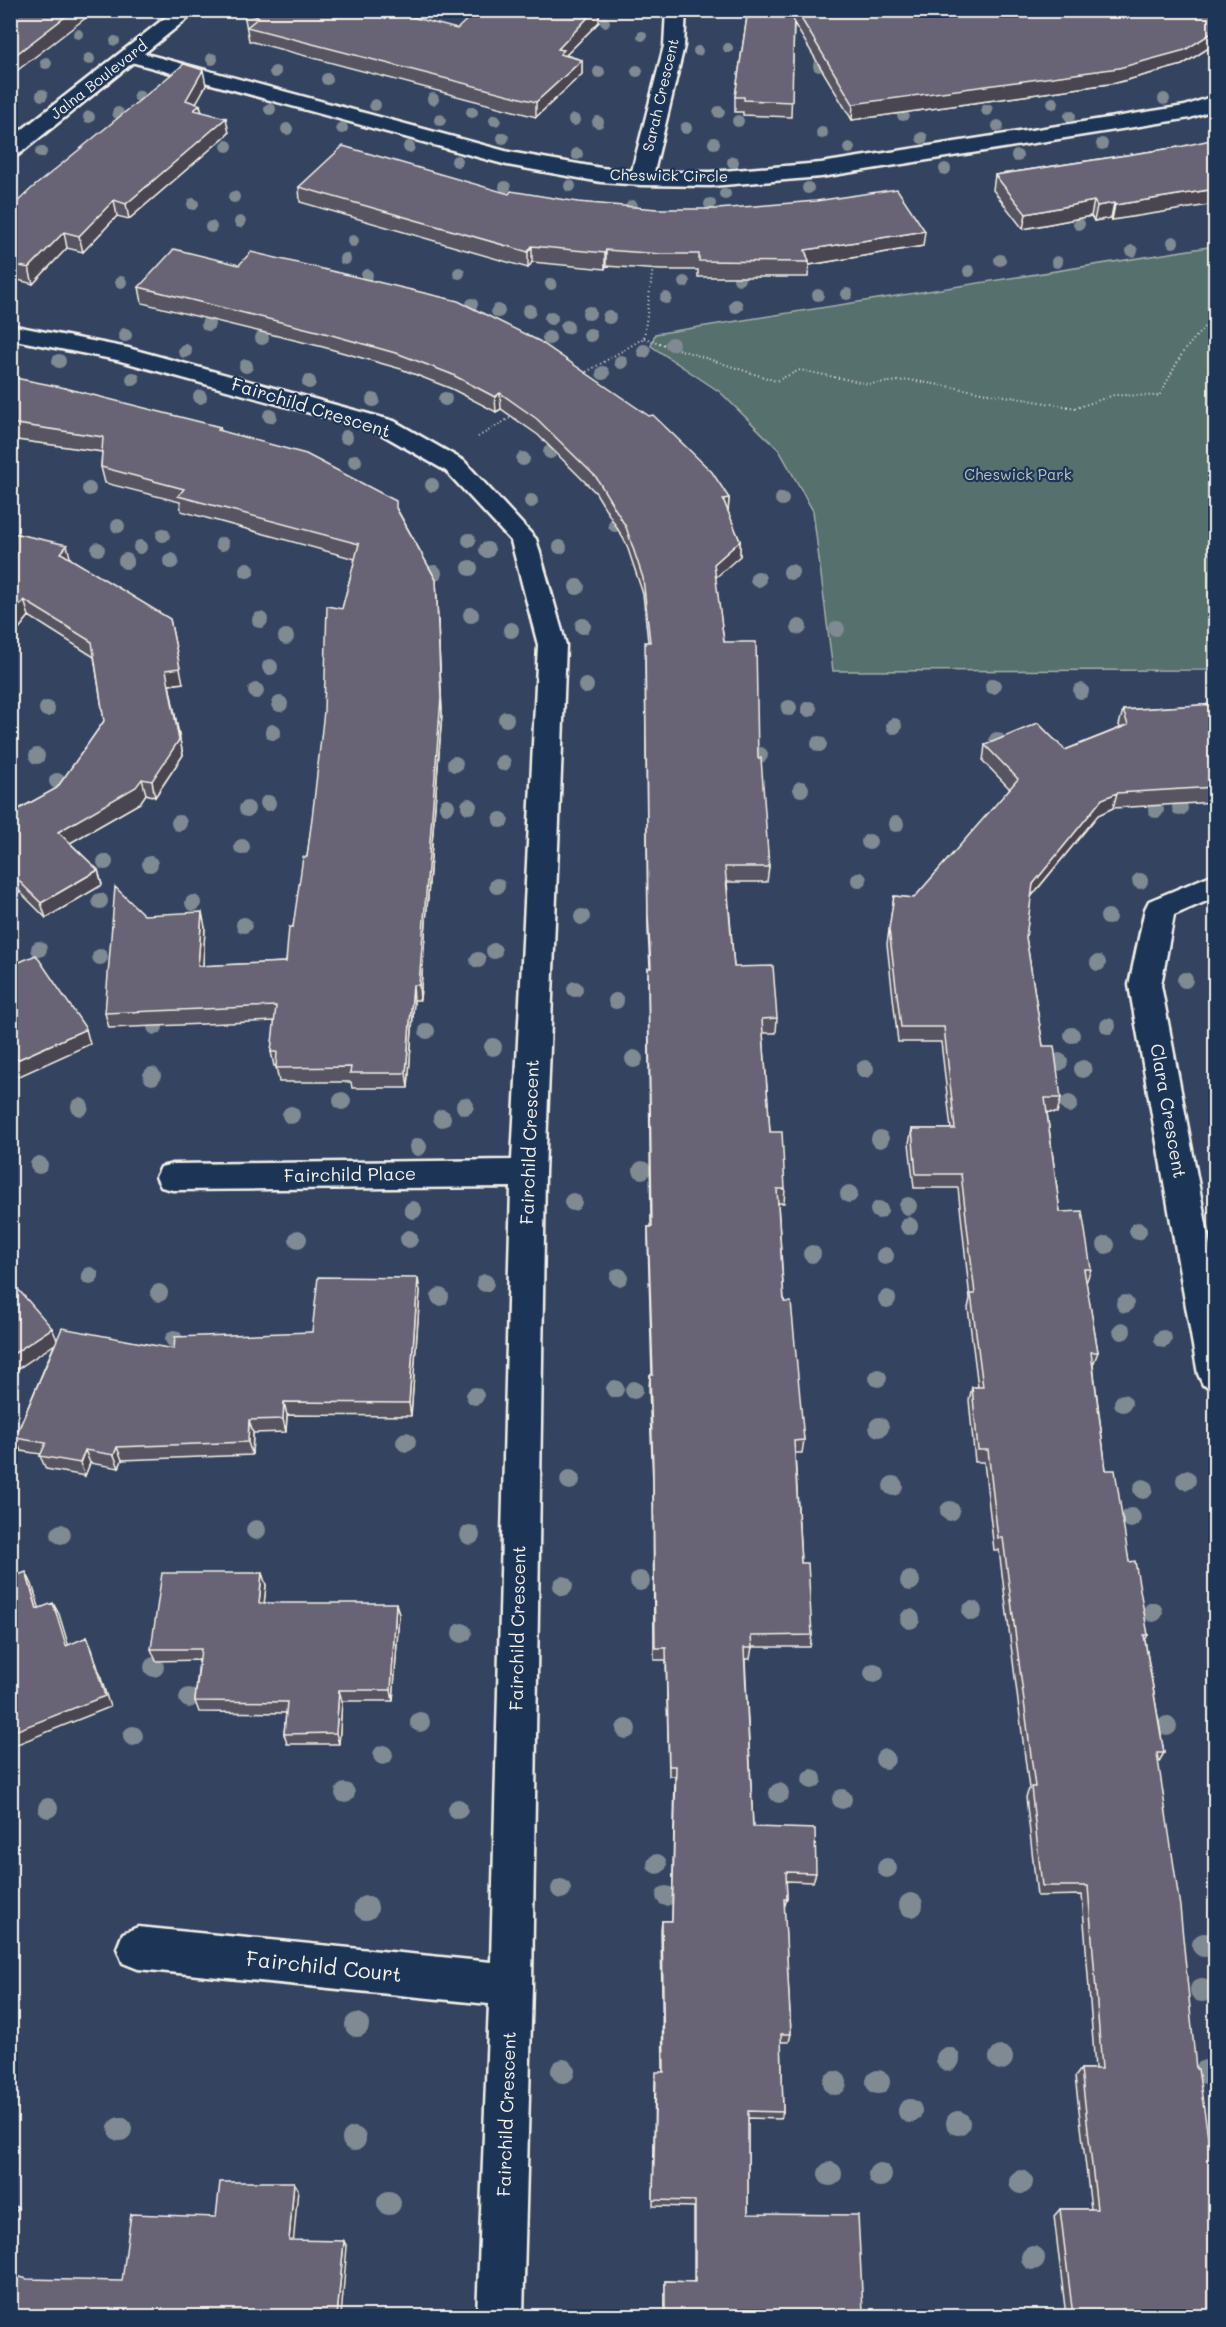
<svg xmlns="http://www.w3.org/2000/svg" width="1226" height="2327" viewBox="0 0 1226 2327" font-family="Mali,sans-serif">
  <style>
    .green { fill: #56706d; stroke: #a5b0aa; stroke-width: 1.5 }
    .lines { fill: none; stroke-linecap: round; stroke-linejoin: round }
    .street-casing { stroke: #f4f1e8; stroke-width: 5 }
    .secondary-casing { stroke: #f4f1e8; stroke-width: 5 }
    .path { stroke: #f4f1e8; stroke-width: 2; stroke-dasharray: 1 3; stroke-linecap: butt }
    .street { fill: #1d3557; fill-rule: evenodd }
    .secondary { fill: #1d3557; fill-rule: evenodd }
    .tree { fill: #7f8a93 }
    .wall { fill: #595564; stroke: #f4f1e8; stroke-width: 1.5 }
    .shaded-wall { fill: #494551; stroke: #f4f1e8; stroke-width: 1.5 }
    .building { fill: #686374; stroke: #f4f1e8; stroke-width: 1.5 }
    .labels { text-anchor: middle; stroke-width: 4.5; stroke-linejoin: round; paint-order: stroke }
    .far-street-label { font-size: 15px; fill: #f4f1e8; stroke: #1d3557 }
    .far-park-label { font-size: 15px; fill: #bdc4bd; stroke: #1d3557 }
    .street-label { font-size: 18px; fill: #f4f1e8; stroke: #1d3557 }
    .near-street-label { font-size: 21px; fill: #f4f1e8; stroke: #1d3557 }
  </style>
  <rect width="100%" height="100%" fill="#344360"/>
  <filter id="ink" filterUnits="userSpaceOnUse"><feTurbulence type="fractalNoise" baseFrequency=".0167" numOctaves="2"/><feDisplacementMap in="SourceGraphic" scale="12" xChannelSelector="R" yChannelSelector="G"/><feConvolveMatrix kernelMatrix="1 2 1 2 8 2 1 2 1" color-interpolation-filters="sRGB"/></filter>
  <g filter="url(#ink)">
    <path class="green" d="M1215 246V670L833 671 813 511 779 450 720 392 651 346 655 334Z"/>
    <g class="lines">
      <g class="street-casing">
        <path id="street" d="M666 10H686L684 46 654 172H711L821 163 1185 106 1216 95V109L1190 118 821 177 711 186 641 185 601 182 507 165 124 60 121 56 124 52 131 50 509 152 601 168 632 171 664 46Z
          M10 325 128 348 394 421 464 461 536 539 566 645 545 1173 532 1985 523 2316H477L489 2004 138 1969 123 1963 117 1948 123 1933 138 1927 491 1962 511 1187 173 1190 161 1187 156 1177 161 1167 173 1164 512 1160 538 645 511 541 446 471 376 431 117 360 10 339Z
          M1216 873V897L1174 915 1161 985 1216 1277V1389L1203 1385 1198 1374 1129 985 1145 909 1149 901Z"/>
      </g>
      <g class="secondary-casing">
        <path id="secondary" d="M175 10H198L18 155 10 156V139Z"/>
      </g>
      <path class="path" d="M644 338 776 381 800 370 869 384 910 380 1076 408 1114 395 1159 396 1183 352 1216 313
        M583 374 644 338 653 266
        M478 437 515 415"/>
      <use href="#street" class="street"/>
      <use href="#secondary" class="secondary"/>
    </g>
    <g class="tree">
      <circle cx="605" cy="22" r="5"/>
      <circle cx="78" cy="34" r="5"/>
      <circle cx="642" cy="36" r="5"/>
      <circle cx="115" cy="41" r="5"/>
      <circle cx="728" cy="48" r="5"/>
      <circle cx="698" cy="51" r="5"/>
      <circle cx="89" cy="59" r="6"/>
      <circle cx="212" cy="59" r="6"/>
      <circle cx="46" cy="63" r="6"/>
      <circle cx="819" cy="66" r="6"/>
      <circle cx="637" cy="71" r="6"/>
      <circle cx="275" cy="72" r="6"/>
      <circle cx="599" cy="72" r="6"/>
      <circle cx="327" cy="79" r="6"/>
      <circle cx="42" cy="95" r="6"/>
      <circle cx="139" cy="96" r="6"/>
      <circle cx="433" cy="99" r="6"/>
      <circle cx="1164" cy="99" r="6"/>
      <circle cx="1053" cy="103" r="6"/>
      <circle cx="375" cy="105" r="6"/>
      <circle cx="270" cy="109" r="6"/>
      <circle cx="987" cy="110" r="6"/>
      <circle cx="472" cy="112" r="6"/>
      <circle cx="719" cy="112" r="6"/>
      <circle cx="118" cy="113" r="6"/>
      <circle cx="903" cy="115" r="6"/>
      <circle cx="1070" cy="116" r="6"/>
      <circle cx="89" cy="117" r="6"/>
      <circle cx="440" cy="120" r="6"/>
      <circle cx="495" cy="120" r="6"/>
      <circle cx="574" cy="120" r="6"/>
      <circle cx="738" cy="121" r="6"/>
      <circle cx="598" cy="122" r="6"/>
      <circle cx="998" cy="126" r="6"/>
      <circle cx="342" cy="128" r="6"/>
      <circle cx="686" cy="128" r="6"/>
      <circle cx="287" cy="129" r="6"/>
      <circle cx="822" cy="133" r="6"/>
      <circle cx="503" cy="138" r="6"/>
      <circle cx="922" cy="138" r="6"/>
      <circle cx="714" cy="143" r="6"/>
      <circle cx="1102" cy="144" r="6"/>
      <circle cx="227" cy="146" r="6"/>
      <circle cx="409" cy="147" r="6"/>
      <circle cx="849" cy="148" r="6"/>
      <circle cx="41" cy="152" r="6"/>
      <circle cx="577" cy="154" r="6"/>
      <circle cx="1017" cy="156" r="6"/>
      <circle cx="457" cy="161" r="6"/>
      <circle cx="733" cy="162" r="6"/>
      <circle cx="945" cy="169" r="6"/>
      <circle cx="570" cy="186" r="6"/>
      <circle cx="505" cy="187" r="6"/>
      <circle cx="808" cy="188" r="6"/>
      <circle cx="725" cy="194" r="6"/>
      <circle cx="234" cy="197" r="6"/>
      <circle cx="193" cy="204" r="6"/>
      <circle cx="710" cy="204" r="6"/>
      <circle cx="632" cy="206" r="6"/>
      <circle cx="240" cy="222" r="6"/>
      <circle cx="1079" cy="224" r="6"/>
      <circle cx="211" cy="227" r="6"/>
      <circle cx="353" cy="241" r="6"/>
      <circle cx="1173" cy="242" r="6"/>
      <circle cx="1132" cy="251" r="6"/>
      <circle cx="345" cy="259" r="6"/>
      <circle cx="1000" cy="260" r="6"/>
      <circle cx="1057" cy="262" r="6"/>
      <circle cx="969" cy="271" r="6"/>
      <circle cx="459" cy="273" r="6"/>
      <circle cx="367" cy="275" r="6"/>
      <circle cx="739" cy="279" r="6"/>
      <circle cx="121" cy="282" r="6"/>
      <circle cx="684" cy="282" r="6"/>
      <circle cx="551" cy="284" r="6"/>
      <circle cx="847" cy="294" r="6"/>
      <circle cx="818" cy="295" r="6"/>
      <circle cx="666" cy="298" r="6"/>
      <circle cx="472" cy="304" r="6"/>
      <circle cx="736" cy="306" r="7"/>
      <circle cx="498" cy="311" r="7"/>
      <circle cx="529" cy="311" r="7"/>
      <circle cx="589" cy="313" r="7"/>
      <circle cx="609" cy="317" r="7"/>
      <circle cx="551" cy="318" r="7"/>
      <circle cx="208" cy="324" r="7"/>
      <circle cx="567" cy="327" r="7"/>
      <circle cx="125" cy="335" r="7"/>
      <circle cx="590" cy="335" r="7"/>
      <circle cx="262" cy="338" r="7"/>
      <circle cx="549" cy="338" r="7"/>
      <circle cx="672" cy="344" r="7"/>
      <circle cx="185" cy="351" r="7"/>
      <circle cx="644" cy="351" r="7"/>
      <circle cx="59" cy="361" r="7"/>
      <circle cx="621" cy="362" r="7"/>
      <circle cx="246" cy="366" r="7"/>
      <circle cx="603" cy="373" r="7"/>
      <circle cx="133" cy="379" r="7"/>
      <circle cx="309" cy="382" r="7"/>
      <circle cx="200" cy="397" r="7"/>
      <circle cx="445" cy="399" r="7"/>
      <circle cx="373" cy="400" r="7"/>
      <circle cx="270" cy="416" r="7"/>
      <circle cx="346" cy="437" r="7"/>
      <circle cx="550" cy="452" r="7"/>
      <circle cx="523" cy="459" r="7"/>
      <circle cx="355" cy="461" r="7"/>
      <circle cx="432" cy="485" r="7"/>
      <circle cx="89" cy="489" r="7"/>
      <circle cx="782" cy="499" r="7"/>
      <circle cx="531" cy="501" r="7"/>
      <circle cx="615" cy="525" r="7"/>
      <circle cx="118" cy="526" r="7"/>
      <circle cx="163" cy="535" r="7"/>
      <circle cx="469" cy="540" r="7"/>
      <circle cx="222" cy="544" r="7"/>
      <circle cx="140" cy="547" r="7"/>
      <circle cx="560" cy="547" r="7"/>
      <circle cx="98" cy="549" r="7"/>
      <circle cx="487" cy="550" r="8"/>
      <circle cx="126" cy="561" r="8"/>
      <circle cx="171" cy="561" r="8"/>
      <circle cx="470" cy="568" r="8"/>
      <circle cx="247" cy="570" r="8"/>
      <circle cx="791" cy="572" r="8"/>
      <circle cx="434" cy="573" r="8"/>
      <circle cx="758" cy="579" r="8"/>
      <circle cx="577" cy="587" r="8"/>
      <circle cx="471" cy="615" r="8"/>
      <circle cx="260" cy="620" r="8"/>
      <circle cx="583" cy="626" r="8"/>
      <circle cx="799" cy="627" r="8"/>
      <circle cx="837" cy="629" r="8"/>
      <circle cx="511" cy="630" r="8"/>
      <circle cx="286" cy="637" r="8"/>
      <circle cx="270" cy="667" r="8"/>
      <circle cx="586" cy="686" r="8"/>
      <circle cx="993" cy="686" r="8"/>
      <circle cx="256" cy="691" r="8"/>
      <circle cx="1081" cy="691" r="8"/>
      <circle cx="280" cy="704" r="8"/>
      <circle cx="789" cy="708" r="8"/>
      <circle cx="47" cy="709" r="8"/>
      <circle cx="809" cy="709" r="8"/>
      <circle cx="506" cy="719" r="8"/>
      <circle cx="894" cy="726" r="8"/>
      <circle cx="273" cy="732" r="8"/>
      <circle cx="997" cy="740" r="8"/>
      <circle cx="819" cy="744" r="8"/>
      <circle cx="760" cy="755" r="8"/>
      <circle cx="37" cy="756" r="8"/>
      <circle cx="503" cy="763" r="8"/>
      <circle cx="455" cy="764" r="8"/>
      <circle cx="57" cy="781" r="8"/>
      <circle cx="801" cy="789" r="8"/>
      <circle cx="268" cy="803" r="8"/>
      <circle cx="447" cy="806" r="8"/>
      <circle cx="469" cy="806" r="8"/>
      <circle cx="1180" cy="808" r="8"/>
      <circle cx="247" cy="809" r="8"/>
      <circle cx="1156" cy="810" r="8"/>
      <circle cx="501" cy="820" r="8"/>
      <circle cx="179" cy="823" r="8"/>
      <circle cx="896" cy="824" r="8"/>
      <circle cx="869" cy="842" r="8"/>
      <circle cx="242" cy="847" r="8"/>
      <circle cx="105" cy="862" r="8"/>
      <circle cx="150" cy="864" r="8"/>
      <circle cx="859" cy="880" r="8"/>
      <circle cx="1140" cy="881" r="8"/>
      <circle cx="497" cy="886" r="8"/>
      <circle cx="100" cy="901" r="8"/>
      <circle cx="193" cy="903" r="8"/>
      <circle cx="582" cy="917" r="8"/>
      <circle cx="1108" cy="917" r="8"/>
      <circle cx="244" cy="925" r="8"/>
      <circle cx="39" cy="949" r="8"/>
      <circle cx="494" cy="951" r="8"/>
      <circle cx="100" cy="957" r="8"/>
      <circle cx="478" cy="960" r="8"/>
      <circle cx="1098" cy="963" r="8"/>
      <circle cx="1185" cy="980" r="8"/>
      <circle cx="575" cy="989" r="8"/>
      <circle cx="616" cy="1001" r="8"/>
      <circle cx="1108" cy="1026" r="8"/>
      <circle cx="155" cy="1027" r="8"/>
      <circle cx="427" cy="1031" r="8"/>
      <circle cx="1072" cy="1035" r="8"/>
      <circle cx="493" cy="1047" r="9"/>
      <circle cx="634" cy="1059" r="9"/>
      <circle cx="1059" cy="1062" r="9"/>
      <circle cx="865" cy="1069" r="9"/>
      <circle cx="1083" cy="1069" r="9"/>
      <circle cx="152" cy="1076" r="9"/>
      <circle cx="342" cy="1101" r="9"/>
      <circle cx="1069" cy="1104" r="9"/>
      <circle cx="465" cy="1106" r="9"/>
      <circle cx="80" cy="1107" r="9"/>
      <circle cx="291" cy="1115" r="9"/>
      <circle cx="442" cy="1118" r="9"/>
      <circle cx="880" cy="1139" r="9"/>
      <circle cx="418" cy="1147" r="9"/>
      <circle cx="39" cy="1165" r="9"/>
      <circle cx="642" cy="1170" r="9"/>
      <circle cx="849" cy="1194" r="9"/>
      <circle cx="573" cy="1202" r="9"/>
      <circle cx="908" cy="1206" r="9"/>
      <circle cx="413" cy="1210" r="9"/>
      <circle cx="879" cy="1210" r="9"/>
      <circle cx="909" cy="1226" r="9"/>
      <circle cx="1138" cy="1231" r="9"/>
      <circle cx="298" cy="1239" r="9"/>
      <circle cx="409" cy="1239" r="9"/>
      <circle cx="1106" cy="1245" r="9"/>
      <circle cx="812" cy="1254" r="9"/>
      <circle cx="885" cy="1256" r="9"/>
      <circle cx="90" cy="1276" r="9"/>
      <circle cx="619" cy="1277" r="9"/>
      <circle cx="485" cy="1283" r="9"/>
      <circle cx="159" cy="1293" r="9"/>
      <circle cx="440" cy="1297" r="9"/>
      <circle cx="887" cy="1299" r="9"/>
      <circle cx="1125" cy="1304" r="9"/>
      <circle cx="1122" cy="1331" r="9"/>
      <circle cx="174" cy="1339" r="9"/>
      <circle cx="1163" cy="1339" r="9"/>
      <circle cx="878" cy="1378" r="9"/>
      <circle cx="615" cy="1389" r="9"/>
      <circle cx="634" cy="1390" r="9"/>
      <circle cx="475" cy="1396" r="9"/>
      <circle cx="1123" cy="1403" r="9"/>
      <circle cx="879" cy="1427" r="10"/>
      <circle cx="406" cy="1442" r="10"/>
      <circle cx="570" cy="1480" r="10"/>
      <circle cx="1186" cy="1480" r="10"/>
      <circle cx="893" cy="1486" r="10"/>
      <circle cx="1143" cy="1489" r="10"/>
      <circle cx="950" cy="1511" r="10"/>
      <circle cx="1131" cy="1518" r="10"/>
      <circle cx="256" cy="1530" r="10"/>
      <circle cx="61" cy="1534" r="10"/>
      <circle cx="470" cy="1535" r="10"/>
      <circle cx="640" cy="1581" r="10"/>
      <circle cx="910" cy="1581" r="10"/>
      <circle cx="563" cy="1586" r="10"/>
      <circle cx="972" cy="1611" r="10"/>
      <circle cx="1153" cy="1612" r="10"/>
      <circle cx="910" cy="1619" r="10"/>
      <circle cx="462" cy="1633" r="10"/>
      <circle cx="154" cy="1667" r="10"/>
      <circle cx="874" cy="1673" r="10"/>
      <circle cx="189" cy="1698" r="10"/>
      <circle cx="420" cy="1722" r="10"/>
      <circle cx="1167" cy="1726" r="10"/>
      <circle cx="626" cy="1729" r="10"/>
      <circle cx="133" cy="1736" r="10"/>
      <circle cx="383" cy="1755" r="10"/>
      <circle cx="885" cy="1759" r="10"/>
      <circle cx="812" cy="1779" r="10"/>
      <circle cx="345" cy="1793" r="10"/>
      <circle cx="779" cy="1793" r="10"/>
      <circle cx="842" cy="1799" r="10"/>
      <circle cx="48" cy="1808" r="10"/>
      <circle cx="458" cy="1809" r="10"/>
      <circle cx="657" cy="1864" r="10"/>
      <circle cx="887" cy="1868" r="10"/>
      <circle cx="561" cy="1889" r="10"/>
      <circle cx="666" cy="1896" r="10"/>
      <circle cx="911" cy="1905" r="12"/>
      <circle cx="366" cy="1908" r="12"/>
      <circle cx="1204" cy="1945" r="12"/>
      <circle cx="1202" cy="1990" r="12"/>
      <circle cx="357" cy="2025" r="12"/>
      <circle cx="1001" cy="2058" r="12"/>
      <circle cx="948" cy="2059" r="12"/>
      <circle cx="563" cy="2071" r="12"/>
      <circle cx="1206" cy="2072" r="12"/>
      <circle cx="878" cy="2082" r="12"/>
      <circle cx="835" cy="2083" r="12"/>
      <circle cx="910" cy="2111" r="12"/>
      <circle cx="958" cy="2123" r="12"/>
      <circle cx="120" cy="2129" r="12"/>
      <circle cx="354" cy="2139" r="12"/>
      <circle cx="830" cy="2174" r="12"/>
      <circle cx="880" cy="2175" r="12"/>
      <circle cx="1021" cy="2182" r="12"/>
      <circle cx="389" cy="2203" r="12"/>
      <circle cx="1033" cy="2258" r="12"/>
    </g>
    <path class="wall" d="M748 10H1215V44L1182 65 1116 83 852 120 794 23 791 117 743 115V112H735V97Z
      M244 13 457 29 599 22 566 55 582 60V74L536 117 249 41Z
      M206 85 196 103 200 105 202 112 229 133 129 219 117 216 83 252 67 248 33 284 10 278V209Z
      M1179 147 1112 220 1111 218 1094 221 1091 216 1023 229 993 190 995 175Z
      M299 187 509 194 923 246 809 265 808 277H698V270H661L606 266 605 269 532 262 528 268 300 202Z
      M239 265 729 498 728 512 740 541V556L715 577 724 642 758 758 769 867 767 882H727L734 967 777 1018 776 1033H763L770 1132 785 1189 784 1203H778L784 1302 804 1440 802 1453H795L801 1563 812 1635 810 1647H752L750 1659H745L753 1827 816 1873 813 1882 786 1881 787 1899 784 1908 791 2034 789 2042H781L783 2112 781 2119 748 2118V2214L863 2311 860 2316H665V2281L694 2282V2207L653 2206 655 2079 663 2072 661 1930 662 1921H672L675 1776H669L666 1660H654L653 1482 649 1388 650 1375H652L648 1241V1227H651L648 983V968H650L648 930 645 657 648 642 643 594 626 543 596 493 538 435 501 409 496 412 452 389 401 369 323 347 142 303 139 287Z
      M10 377 220 427 221 431 397 509 436 580 442 713 420 1000H414L408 1088H352L351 1082H279L276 1066H274L271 1052 275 1021 109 1028 105 1013 144 915 205 927 203 966 286 962 307 857 342 609 355 559 181 511 180 502 105 483 101 467 102 452 10 439Z
      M10 536 70 559 183 683 169 685 183 755 155 797 146 794 140 803 70 843 98 870 102 885 46 918 20 892 10 894V814L57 788 104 721 94 657 29 616 18 630 10 628Z
      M1215 704V802L1113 808 1098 815 1031 897 1026 937 1043 1046 1061 1098 1057 1113 1047 1112 1060 1212 1091 1269 1086 1283 1098 1352 1093 1365 1106 1470 1148 1635 1145 1640 1164 1753 1158 1763 1215 2316H1066L1054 2216 1060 2209H1091L1075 2077 1081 2069H1095L1082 1895 1037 1896 1026 1797 1029 1789 999 1550H994L984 1462H975L969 1400 972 1387H978L968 1308 970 1299 958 1188H914L909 1143 912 1129H951L941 1042H898L887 944 894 896 914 898 1010 789 983 761 985 745 1065 750 1120 728 1119 725 1123 710Z
      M10 1280 57 1340 174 1349 312 1332 420 1291 411 1416 287 1415 286 1432 253 1433 252 1455 122 1460 119 1468 90 1463 85 1476 46 1469 40 1456 41 1454 21 1451 15 1438 55 1343 10 1374Z
      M266 1585 264 1603 399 1614 393 1701H342L339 1744H287L284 1734 286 1713 199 1712 195 1701 199 1660 156 1661 151 1649Z"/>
    <path class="shaded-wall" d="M74 10H96L10 76V59Z
      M595 10H599V22L560 61 558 49Z
      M1215 31V44L1182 65 1116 83 852 120 853 104Z
      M582 60V74L536 117V102Z
      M203 70 206 85 189 116 186 100Z
      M200 105 203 120 194 110Z
      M226 118 229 133 129 219 126 204Z
      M1215 189V204L1112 220 1115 205Z
      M114 200 117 216 83 252 79 236Z
      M1094 201 1091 216 1023 229 1026 214Z
      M1114 203 1111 218 1094 221 1097 206Z
      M925 231 923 246 809 265V262L805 250Z
      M64 232 67 248 33 284 29 268Z
      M532 246V262L528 268V252Z
      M606 250V266L605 269V253Z
      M500 393 501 409 496 412 495 397Z
      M729 498 728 513 723 499Z
      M740 541V556L713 580 714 564Z
      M67 545 71 561 61 553Z
      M436 580 442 713 420 1000 419 985Z
      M24 600 29 616 18 630 13 614Z
      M170 619 183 683 169 685 183 755 155 797 152 781Z
      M142 779 146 794 140 803 63 847 58 832Z
      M1117 793 1113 808 1098 815 1029 899 1033 884 1102 799Z
      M98 870 102 885 46 918 41 903Z
      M15 877 20 892 10 894V878Z
      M202 912 205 927 202 981 198 966Z
      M413 985 414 1000 408 1088 406 1073Z
      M86 1029 90 1044 13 1079 10 1073V1063Z
      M418 1278 420 1291 411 1416 409 1403Z
      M52 1328 58 1342 10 1374V1356Z
      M284 1402 287 1415 286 1432 283 1419Z
      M249 1420 253 1433 252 1455 248 1442Z
      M117 1447 122 1460 119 1468 114 1455Z
      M85 1450 90 1463 85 1476 80 1463Z
      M26 1572 32 1584 43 1620 37 1609Z
      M262 1573 266 1585 263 1615 259 1603Z
      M53 1603 59 1614 72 1657 66 1646Z
      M396 1603 399 1614 393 1701 391 1690Z
      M87 1637 92 1649 110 1707 10 1747V1733Z
      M339 1690 342 1701 339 1744 336 1733Z
      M294 2182 298 2189 293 2246 289 2240Z
      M10 2202 18 2208 10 2221Z
      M344 2241 347 2247 341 2316H337Z"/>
    <path class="building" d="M10 10H74L10 59Z
      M247 10H385L457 29 477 10H595L558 49 564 50 560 54 582 60 536 102 247 27 259 17 244 13Z
      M748 10H794L792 102 744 100V97H735Z
      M796 10H1215V31L1185 50 1119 68 853 104Z
      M184 64 203 70 186 100 200 105 194 110 226 118 126 204 114 200 79 236 64 232 29 268 10 264V222L12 221 10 220V209L31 189Z
      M1215 139V189L1115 205 1114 203 1097 206 1094 201 1026 214 995 175 1179 147Z
      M343 146 509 194 511 191 578 202 657 209H717L816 201 897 189 925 231 805 250 809 262 699 261V254H661L606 250 605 253 532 246 528 252 299 187Z
      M174 249 239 265 251 252 458 301 539 341 649 416 653 415 712 472 729 498 723 499 740 541 714 564 724 642H756L758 758H761L769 867H725L734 967 773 966 777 1018 762 1019 770 1132H782L785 1189H777L784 1302H791L804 1440 794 1441 801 1563H808L812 1635 751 1636 752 1648H744L753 1827 815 1829 816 1873 786 1872 787 1899H784L791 2034H781L783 2112 748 2111V2214L858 2215 863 2311H834V2316H665V2281L695 2282V2201L653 2200 656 2072H664L662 1921H672L676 1766H669L666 1648H655L653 1470 650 1375H653L648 1227H652L648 968H651L648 915 645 642H650L643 578 626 527 596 477 537 419 500 393 495 397 451 374 399 354 321 332 139 287Z
      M10 377 61 387 220 427 218 430 306 454 396 501V508L436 580 441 698 419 985H413L406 1073H350L351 1067 276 1068 277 1052H271L276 1006 105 1013 115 887 144 915 202 912 198 966 286 962 289 927H293L303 857H307L313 810 324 711 327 606 342 609 359 544 178 496 184 489 101 467 103 437 10 423Z
      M13 533 67 545 61 553 170 619 180 668 166 670 179 740 152 781 142 779 136 787 58 832 98 870 41 903 15 877 10 878V814L57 788 104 721 92 642 24 600 13 614H10V536Z
      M1215 704V787L1117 793 1102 799 1033 884 1026 937 1043 1046H1054L1061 1098H1045L1060 1212 1082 1211 1091 1269H1084L1098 1352H1091L1106 1470H1115L1129 1562 1135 1561 1148 1635H1144L1164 1753H1157L1180 1907 1196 2069H1198L1215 2184V2316H1073L1060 2209H1097L1081 2069H1102L1088 1886H1042L1031 1787H1035L1003 1538H998L988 1450H978L972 1387H983L971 1294H975L961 1174H916L912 1129H955L944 1027H901L889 929 894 896 914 898 1018 779 985 745 1038 723 1065 750 1128 725 1123 710Z
      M36 955 86 1029 10 1063V966Z
      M318 1277 418 1278 409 1403 284 1402 283 1419 249 1420 248 1442 117 1447 114 1455 85 1450 80 1463 40 1456 46 1443 15 1438 62 1328 174 1349 175 1337 312 1332Z
      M10 1280 52 1328 10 1356Z
      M26 1572 37 1609 53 1603 66 1646 87 1637 105 1696 10 1733V1578Z
      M162 1573H262L259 1603H396L391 1690H339L336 1733 284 1734 287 1702 195 1701 201 1649H151Z
      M220 2182H294L289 2240 344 2241 337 2316H10V2274L27 2279 122 2281 131 2214 216 2217Z"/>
  </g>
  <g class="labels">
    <g class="far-street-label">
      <text transform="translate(99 80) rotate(-38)" y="5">Jalna Boulevard</text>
      <text transform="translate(661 95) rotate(-77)" y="5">Sarah Crescent</text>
      <text transform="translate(669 176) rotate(1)" y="5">Cheswick Circle</text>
    </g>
    <g class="far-park-label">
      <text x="1018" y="480">Cheswick Park</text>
    </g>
    <g class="street-label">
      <text transform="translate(311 408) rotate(17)" y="6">Fairchild Crescent</text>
      <text transform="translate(1168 1111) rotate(80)" y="6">Clara Crescent</text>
      <text transform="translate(530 1142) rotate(-88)" y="6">Fairchild Crescent</text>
      <text transform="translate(350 1175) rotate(-1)" y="6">Fairchild Place</text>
      <text transform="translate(518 1628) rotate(-89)" y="6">Fairchild Crescent</text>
      <text transform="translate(507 2114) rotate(-88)" y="6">Fairchild Crescent</text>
    </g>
    <g class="near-street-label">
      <text transform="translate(324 1967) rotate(6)" y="7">Fairchild Court</text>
    </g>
  </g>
  <rect width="1226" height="2327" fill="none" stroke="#1d3557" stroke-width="36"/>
  <rect x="18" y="18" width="1190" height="2291" fill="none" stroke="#f4f1e8" stroke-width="2" filter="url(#ink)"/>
</svg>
